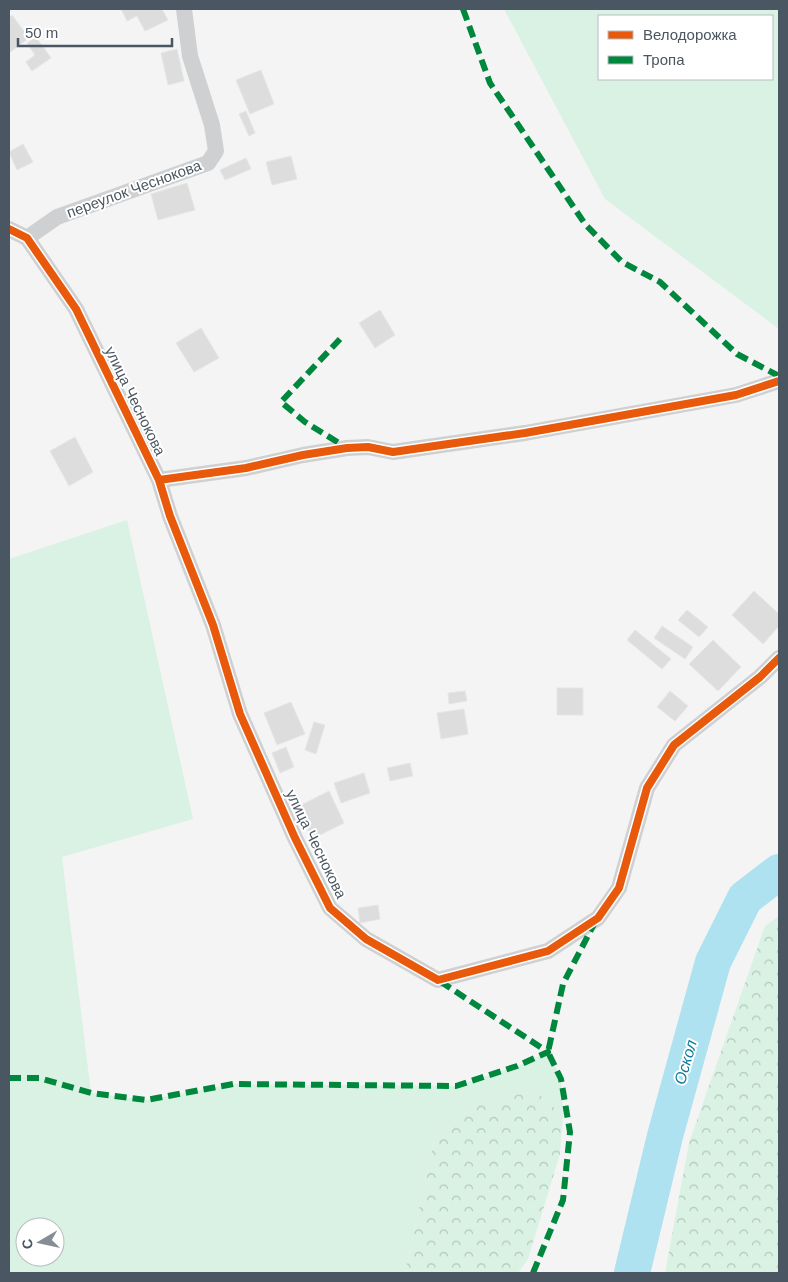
<svg xmlns="http://www.w3.org/2000/svg" width="788" height="1282" viewBox="0 0 788 1282" font-family="Helvetica,sans-serif">
  <style>
    .green { fill: #d9f2e3; fill-rule: evenodd }
    .forest { fill: url(#forest-crowns) }
    .lines { fill: none; stroke-linecap: round; stroke-linejoin: round }
    .river { stroke: #aee2f0; stroke-width: 36 }
    .building { fill: #ddddde; stroke: #e5e6e7 }
    .minor { stroke: #ced0d2; stroke-width: 16 }
    .quiet { stroke: #00873e; stroke-width: 6; stroke-dasharray: 12 6; stroke-linecap: butt }
    .cycleway-casing { stroke: #fff; stroke-width: 11 }
    .cycleway { stroke: #e8590c; stroke-width: 8 }
    .labels { text-anchor: middle; stroke-width: 4; stroke-linejoin: round; paint-order: stroke }
    .street-label { font-size: 15px; fill: #4a5661; stroke: #fff }
    .water-label { font-size: 16px; font-style: italic; fill: #0c7c9b; stroke: #fff }
  </style>
  <defs>
    <pattern id="forest-crowns" width="20" height="18" patternUnits="userSpaceOnUse" patternTransform="scale(1.25)"><rect width="20" height="18" fill="#d9f2e3"/><path d="M2 6a3 3 0 1 1 6 0M12 15a3 3 0 1 1 6 0" fill="none" stroke="#b2c7bb"/></pattern>
  </defs>
  <rect width="100%" height="100%" fill="#f4f4f4"/>
  <path class="green" d="M504 9H779V329L605 199ZM599 16H772V79H599Z
    M127 520 193 819 62 857 91 1093 146 1100 233 1084 456 1086 517 1066 548 1052 561 1079 563 1115 535 1091 478 1103 435 1137 405 1273H9V559ZM25 1227H55V1257H25Z"/>
  <path class="forest" d="M779 916V1273H665L689 1143 765 926Z
    M535 1091 563 1115 560 1154 528 1259 518 1273H405L435 1137 478 1103Z"/>
  <g class="lines">
    <path class="river" d="M632 1273 665 1136 713 962 745 898 779 872"/>
  </g>
  <path class="building" d="M121 9H162L168 20 145 31 137 16 127 21Z
    M12 15 29 38 9 53V18Z
    M36 37 51 58 32 71 26 62 35 55 27 43Z
    M177 49 184 81 168 85 161 53Z
    M261 70 274 104 250 114 236 80Z
    M246 111 255 133 249 136 239 114Z
    M23 144 33 162 17 170 9 152Z
    M291 156 297 179 272 185 266 162Z
    M246 158 251 169 225 180 220 170Z
    M187 183 195 210 158 220 151 194Z
    M380 310 395 335 375 348 359 323Z
    M201 328 219 358 194 372 176 343Z
    M75 437 93 472 69 486 50 451Z
    M754 591 779 614V626L763 644 732 615Z
    M687 610 708 627 699 637 678 620Z
    M662 626 693 647 685 659 654 638Z
    M635 630 671 659 662 669 627 640Z
    M713 640 741 667 718 691 689 664Z
    M557 688H583V715H557Z
    M465 691 467 701 449 704 448 693Z
    M670 691 688 706 675 721 657 707Z
    M291 702 305 734 277 745 264 713Z
    M464 709 468 734 441 739 437 713Z
    M314 722 325 725 316 754 305 750Z
    M286 747 294 767 280 773 272 753Z
    M410 763 413 776 390 781 387 768Z
    M364 773 370 793 341 803 334 783Z
    M329 791 344 823 312 839 297 807Z
    M378 905 380 919 360 923 358 908Z"/>
  <g class="lines">
    <path class="minor" d="M9 229 27 238 76 309 159 480 170 516 213 625 240 714 295 838 330 908 366 939 438 980 548 951 598 918 619 888 647 788 674 745 760 677 779 658
      M27 238 57 217 208 163 216 151 212 125 190 56 184 9
      M159 480 246 468 303 455 347 448 368 447 393 452 525 433 736 395 779 381"/>
    <path class="quiet" d="M463 9 490 83 585 224 622 262 660 282 737 354 779 376
      M340 339 281 402 305 422 347 448
      M9 1078H39L91 1093 146 1100 233 1084 456 1086 517 1066 548 1052 438 980
      M533 1273 563 1200 570 1132 561 1079 548 1052 563 984 595 922"/>
    <g class="cycleway-casing">
      <path id="cycleway" d="M9 229 27 238 76 309 159 480 170 516 213 625 240 714 295 838 330 908 366 939 438 980 548 951 598 918 619 888 647 788 674 745 760 677 779 658
        M159 480 246 468 303 455 347 448 368 447 393 452 525 433 736 395 779 381"/>
    </g>
    <use href="#cycleway" class="cycleway"/>
  </g>
  <g class="labels">
    <g class="street-label">
      <text transform="translate(134 189) rotate(-20)" y="5">переулок Чеснокова</text>
      <text transform="translate(135 401) rotate(64)" y="5">улица Чеснокова</text>
      <text transform="translate(316 844) rotate(64)" y="5">улица Чеснокова</text>
    </g>
    <g class="water-label">
      <text transform="translate(685 1062) rotate(-74)" y="6">Оскол</text>
    </g>
  </g>
  <rect width="788" height="1282" fill="none" stroke="#4a5661" stroke-width="20"/>
  <rect x="598" y="15" width="175" height="65" fill="#ffffff" stroke="#b7bbc0"/>
  <rect x="608" y="31" width="25" height="8" fill="#e8590c" stroke="#b7bbc0"/>
  <text x="643" y="40" font-size="15" fill="#4a5661">Велодорожка</text>
  <rect x="608" y="56" width="25" height="8" fill="#00873e" stroke="#b7bbc0"/>
  <text x="643" y="65" font-size="15" fill="#4a5661">Тропа</text>
  <g transform="translate(40 1242) rotate(261)"><circle r="24" fill="#ffffff" stroke="#b7bbc0"/>
  <path d="M0-4L9 19L0 12L-9 19Z" fill="#868d94"/>
  <text y="-8" font-size="14" font-weight="bold" text-anchor="middle" fill="#4a5661">С</text>
  </g>
  <path d="M18 38v8h154v-8" fill="none" stroke="#4a5661" stroke-width="2.5"/>
  <text x="25" y="38" font-size="15" fill="#4a5661" stroke="#ffffff" stroke-width="4" paint-order="stroke">50 m</text>
</svg>
